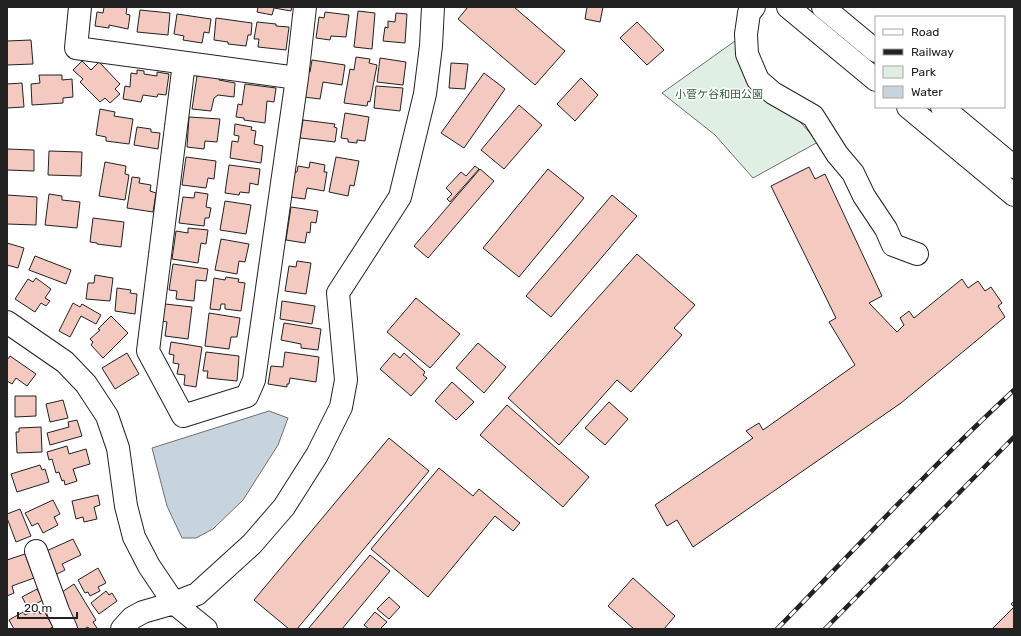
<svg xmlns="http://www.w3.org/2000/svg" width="1021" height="636" viewBox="0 0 1021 636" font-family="Rubik,'Noto Sans JP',sans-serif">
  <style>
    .green { fill: #e0efe3; stroke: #6f6f6f }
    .water { fill: #c7d3dd; stroke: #6f6f6f }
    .building { fill: #f3c9c0; stroke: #222 }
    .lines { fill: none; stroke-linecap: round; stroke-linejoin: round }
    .minor-casing { stroke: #222; stroke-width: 24 }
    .minor { stroke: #fff; stroke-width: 22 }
    .rail-casing { stroke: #222; stroke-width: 4.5 }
    .rail { stroke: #fff; stroke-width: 3; stroke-dasharray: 9; stroke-linecap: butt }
    .labels { text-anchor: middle; stroke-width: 3; stroke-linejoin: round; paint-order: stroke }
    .park-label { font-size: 11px; fill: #2f5e38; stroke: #fff }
  </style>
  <rect width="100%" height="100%" fill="#fff"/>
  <path class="green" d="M735 41 739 60 751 84 761 98 777 108 793 114 818 142 753 178 715 135 662 93Z"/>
  <path class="water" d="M269 411 288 418 278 445 243 500 213 529 196 538H182L167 506 152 448Z"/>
  <path class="building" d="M104 7H127L126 14 130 15 128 29 109 25V28L95 26 97 12 103 13Z
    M258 7H292L291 11 274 8 272 15 257 12Z
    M468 7H514L565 51 535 85 458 19Z
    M587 7H603L600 22 585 19Z
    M140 10 170 13 168 35 137 32Z
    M358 11 375 13 372 49 354 47Z
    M325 12 349 15 346 37 331 36 330 40 316 38 319 17 324 18Z
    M396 13 407 14 405 43 383 41 385 27 388 28V21L395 22Z
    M177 14 211 19 209 33 204 32 202 43 183 40 184 36 174 34Z
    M216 18 252 23 251 35H248L246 46 228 44V42L214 40Z
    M257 22 276 24V26L289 27 286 50 258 47 259 39H254Z
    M637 22 664 50 647 65 620 38Z
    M31 40 33 64 7 65V41Z
    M356 57 370 59 369 63 377 65 370 102 368 101 367 106 344 103 350 69 354 70Z
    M380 58 406 62 403 85 377 82Z
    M312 60 345 65 342 85 323 82 320 99 304 97 308 71 310 72Z
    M82 61 91 70 99 62 120 84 115 89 120 94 110 103 105 98 100 102 80 82 83 79 73 70Z
    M451 63 468 64 465 89 449 88Z
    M137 70 144 71V74L157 76V72L169 74 166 95 158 94 157 97 143 95 141 102 123 99 125 86 130 87 131 73 137 74Z
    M484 73 505 89 464 148 441 133Z
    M39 75H62V80L72 79 73 97 63 98V103L32 105 31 84 40 83Z
    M197 76 219 78V80L235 83 234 97 218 95 214 98 211 111 192 109Z
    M581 78 598 95 575 121 557 104Z
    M22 83 24 107 7 108V84Z
    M245 84 276 88 274 102 267 101 265 123 244 120V118L236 117 238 104 242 105Z
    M376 86 403 88 400 111 374 108Z
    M519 105 542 125 504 169 481 150Z
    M100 109 115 112 114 116 133 119 129 144 106 141V137L96 135Z
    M345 113 369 117 365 141 357 140V143L348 142V139L341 138Z
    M189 117 220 119 217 142 205 141 204 149 187 147Z
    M303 120 335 124 334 127 337 128 335 142 300 138Z
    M235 124 252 127 251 130 256 131 254 144 263 146 261 163 230 158 232 141 238 142 239 136 234 135Z
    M137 127 151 129V132L160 133 158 149 134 145Z
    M7 149 34 150V171L7 170Z
    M49 151 82 152 81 176 48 175Z
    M186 157 216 161 214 179 208 178 206 188 182 185Z
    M336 157 359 161 354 186 350 185 348 196 329 192Z
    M105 162 126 166 125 174 129 175 125 200 99 196Z
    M310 162 325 165 324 172H327L324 191 307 188 305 199 290 197 295 172H297L298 166 309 168Z
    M229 165 260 169 258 185 250 183 249 193 240 192 239 195 225 193Z
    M475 166 479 169 450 202 447 199 452 194 446 188 461 172 466 176Z
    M809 167 815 179 825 174 882 296 869 303 897 332 904 325 900 318 909 311 914 318 962 279 968 288 978 281 985 291 991 287 1002 303 998 306 1005 317 901 403 693 547 677 520 667 526 655 505 753 438 746 431 759 423 763 430 855 365 829 322 836 318 771 186Z
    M480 169 494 181 428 258 414 246Z
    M548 169 584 198 519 277 483 248Z
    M132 177 140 178 139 183 151 185 150 191 156 193 153 212 127 208Z
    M195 192 208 194 206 207 211 208 209 218H205L204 226 179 223 183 197 194 198Z
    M49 194 62 196V200L80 202 77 228 45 225Z
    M7 195 37 197 36 225 7 224Z
    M612 195 637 216 551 317 526 296Z
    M225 201 251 205 246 234 220 230Z
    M291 207 318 211 316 223 311 222 310 233 307 232 305 243 286 240Z
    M93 218 124 222 121 247 97 244V243L90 242Z
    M188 228 208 230 206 244 201 243 198 263 172 259 176 231 188 233Z
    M221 239 249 244 245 262 239 261 237 274 215 270Z
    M7 243 24 248 18 268 7 265Z
    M637 254 695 305 674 328 682 335 631 392 617 380 559 445 508 398Z
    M35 256 71 270 66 284 29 270Z
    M297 261 311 263 306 294 285 291 289 266 296 267Z
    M173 264 208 269 206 281 196 280 194 301 176 299 177 291 169 290Z
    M95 275 113 278 110 301 86 299 88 283H94Z
    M226 277 239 279 238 282 245 283 241 311 225 309V304H221L220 310 210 309 214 278 225 280Z
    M36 278 51 289 45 298 50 301 46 306 41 303 35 312 15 299 28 279 33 282Z
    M117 288 131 290 130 293 137 294 135 314 115 311Z
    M416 298 460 334 430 368 387 332Z
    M282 301 315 306 312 324 280 319Z
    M73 303 80 307 82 304 101 315 96 324 81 316 70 337 59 331Z
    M165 304 192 307 188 339 165 336 167 322 162 321Z
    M209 313 240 318 237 337H231L229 349 205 346Z
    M111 316 128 333 103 358 91 345 93 342 90 339 100 330 98 329Z
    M284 323 321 329 318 350 301 348V344L281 340Z
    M171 342 202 347 196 387 184 385 185 375 177 374 179 364 173 363 174 355 169 354Z
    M478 343 506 367 484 393 456 368Z
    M206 352 239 356 237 381 207 378 208 371H203Z
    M285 352 319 357 316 382 290 378 289 384H287V387L268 384 271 366 283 367Z
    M127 353 139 374 115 389 102 368Z
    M394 353 400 358 404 353 425 372 423 375 427 378 411 396 380 369Z
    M10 356 36 374 27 386 16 378 12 384 7 381V360Z
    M452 382 474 402 456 420 435 401Z
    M15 396H36V416L15 417Z
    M63 400 68 418 50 422 46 404Z
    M609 402 628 419 605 445 585 428Z
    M507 405 589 477 563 507 480 435Z
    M77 420 82 436 50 445 47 433 69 427 68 422Z
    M41 427 42 452 17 453 16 432H19V428Z
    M389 438 429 471 297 629H289L254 600Z
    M67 446 69 454 86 449 90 464 73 469 77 481 65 485 64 480 62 481 59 472 56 473 52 459 49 460 47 452Z
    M40 465 42 470 45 469 49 482 17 492 11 474Z
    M439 468 473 496 479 489 520 523 513 531 495 516 428 597 371 549Z
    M98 495 100 505 94 507 97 519 84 522 83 517 76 519 72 501Z
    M53 500 60 514 54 517 58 525 43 533 38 523 32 526 25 513Z
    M20 509 31 536 16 542 7 518V514Z
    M73 539 81 555 62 564 65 570 53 576 42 553Z
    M25 554 34 578 12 586 14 593 7 596V560Z
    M370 555 390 571 342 629H308Z
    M98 568 106 583 98 587 100 591 90 596 88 592 85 593 78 580Z
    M633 578 675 616 664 629H634L608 606Z
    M74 584 96 620 93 622 97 628 96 629H89L88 627 84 629H78L62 603 59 594Z
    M37 589 43 600 28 608 22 597Z
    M106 591 109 595 112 593 117 601 99 614 91 603Z
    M389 597 400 607 389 619 377 609Z
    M1014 601V629H992L1014 607 1011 604Z
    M33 611 34 614 39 611 40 614 44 611 53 627 49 629H14L9 620 23 612 25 615Z
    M375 612 387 622 380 629H369L364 625Z"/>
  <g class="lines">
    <g class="minor-casing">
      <path id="minor" d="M80 7 76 48 297 78
        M754 7 749 13 746 34 747 54 758 80 773 93 813 116 837 154 853 173 864 196 886 229 893 245 917 254
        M788 7 876 80
        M823 7 876 51
        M184 63 148 351 183 416 247 396 254 380 297 78 305 7
        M908 107 1014 195
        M942 107 1014 167
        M7 322 65 362 86 384 107 416 118 448 126 506 134 537 149 566 174 603 206 629
        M36 551 58 611 66 629
        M122 629 132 618 143 612 174 603 197 594 252 544 284 507 317 455 341 407 346 380 338 293 400 197 425 94 431 46 433 7"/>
    </g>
    <use href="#minor" class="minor"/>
    <g class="rail-casing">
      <path id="rail" d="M777 629C855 549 932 466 1014 390
        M825 629 1014 437"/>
    </g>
    <use href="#rail" class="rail"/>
  </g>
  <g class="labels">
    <g class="park-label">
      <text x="719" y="98">小菅ケ谷和田公園</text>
    </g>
  </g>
  <rect width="1021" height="636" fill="none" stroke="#222222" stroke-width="16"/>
  <rect x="875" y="16" width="130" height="92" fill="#ffffff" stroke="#a7a7a7"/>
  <rect x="883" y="29" width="20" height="6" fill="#ffffff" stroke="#a7a7a7"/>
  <text x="911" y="36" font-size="12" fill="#222222">Road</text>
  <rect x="883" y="49" width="20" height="6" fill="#222222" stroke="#a7a7a7"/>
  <text x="911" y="56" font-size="12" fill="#222222">Railway</text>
  <rect x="883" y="66" width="20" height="12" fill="#e0efe3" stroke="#a7a7a7"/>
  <text x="911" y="76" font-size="12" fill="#222222">Park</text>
  <rect x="883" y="86" width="20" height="12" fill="#c7d3dd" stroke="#a7a7a7"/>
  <text x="911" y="96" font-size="12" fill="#222222">Water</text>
  <path d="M18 612v6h59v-6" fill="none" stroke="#222222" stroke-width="2"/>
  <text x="24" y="612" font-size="12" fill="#222222" stroke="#ffffff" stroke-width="3" paint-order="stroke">20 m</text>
</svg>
